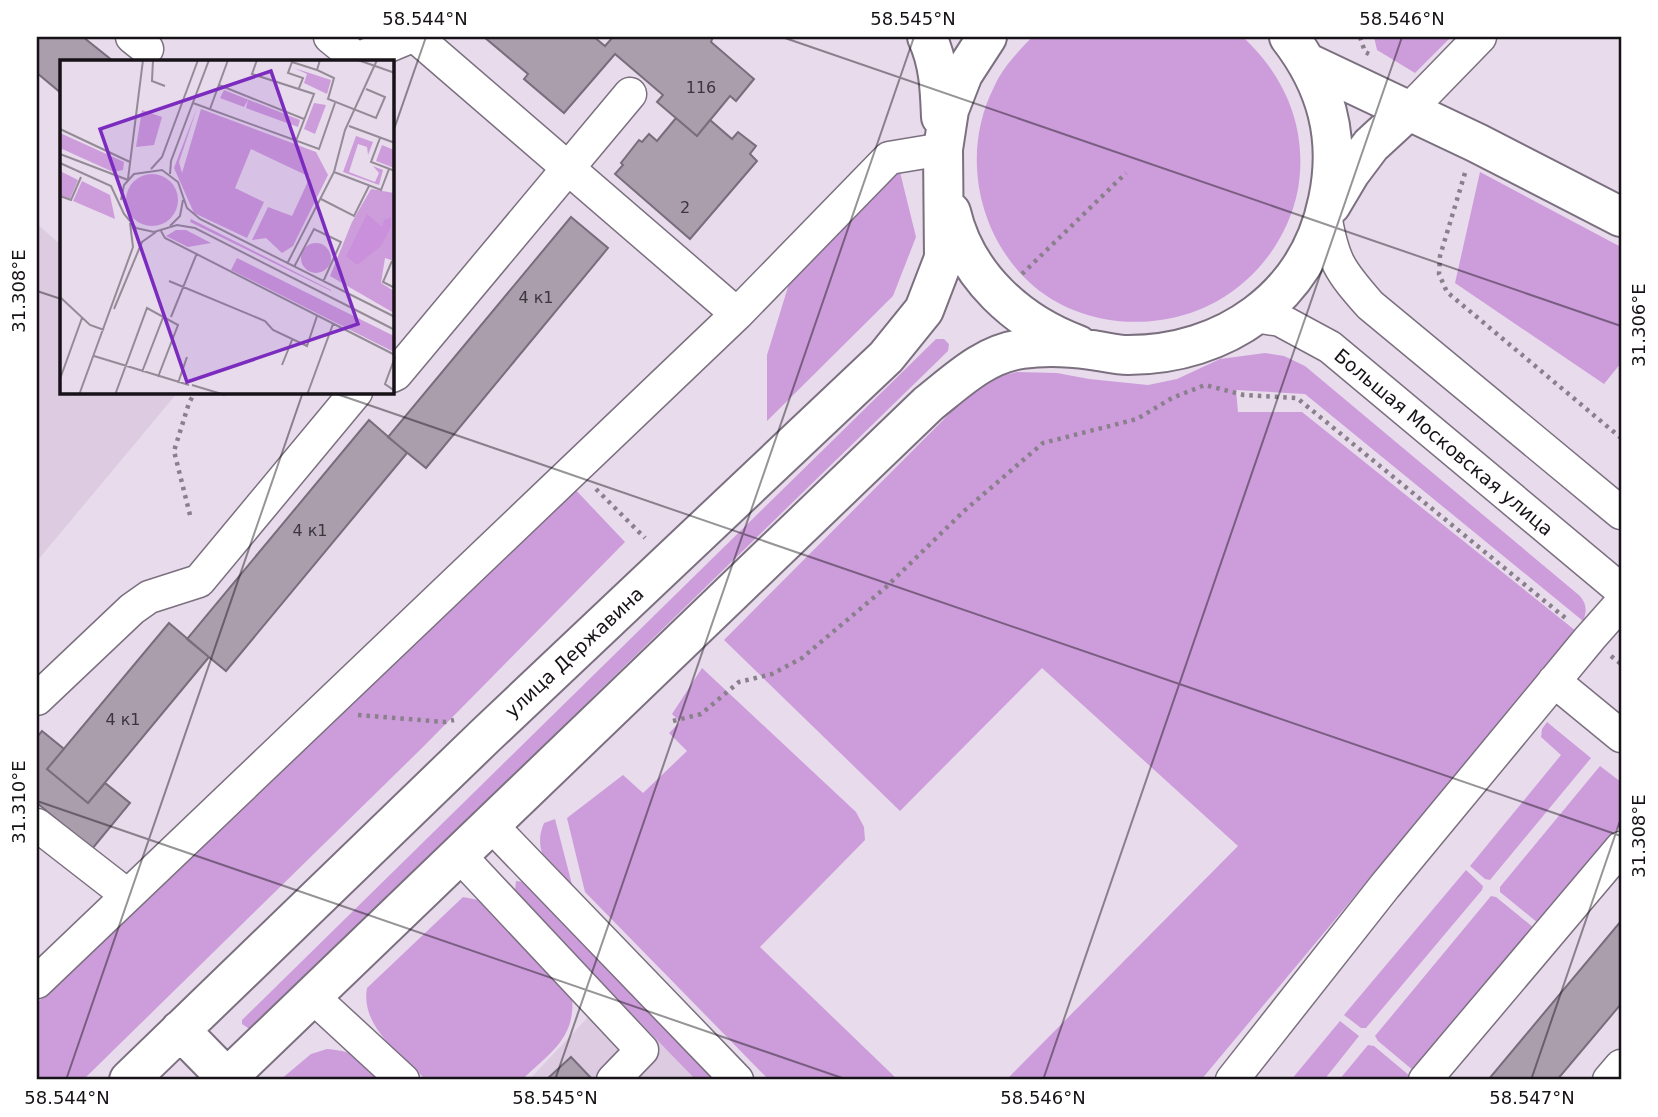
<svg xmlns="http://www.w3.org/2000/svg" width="1658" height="1117" viewBox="0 0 1658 1117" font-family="'DejaVu Sans',sans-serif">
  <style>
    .built { fill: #dccbe1 }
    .green { fill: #cd9ddb }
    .building { fill: #aa9ead; stroke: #786d7c; stroke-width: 2 }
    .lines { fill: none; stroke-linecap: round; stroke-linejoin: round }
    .minor-casing { stroke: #7b707f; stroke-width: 35 }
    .major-casing { stroke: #7b707f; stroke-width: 42 }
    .path { stroke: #89808c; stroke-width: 4.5; stroke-dasharray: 3.5 5; stroke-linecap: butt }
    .minor { stroke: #fff; stroke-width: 32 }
    .major { stroke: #fff; stroke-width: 38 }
    .ticks { fill: none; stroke: #161217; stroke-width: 2; stroke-opacity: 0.45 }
    .labels { text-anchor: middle; stroke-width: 6; stroke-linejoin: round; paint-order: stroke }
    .number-label { font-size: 16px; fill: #3b353c }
    .street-label { font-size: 19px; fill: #161217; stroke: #fff }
    .inset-road { fill: none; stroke: #948b97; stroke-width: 2 }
    .view { fill: #7b2cbf; fill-opacity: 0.15; stroke: #7b2cbf; stroke-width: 3.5 }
    .inset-edge { fill: none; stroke: #161217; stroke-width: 3.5 }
    .neatline { fill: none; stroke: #161217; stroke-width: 2.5 }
    .ticks-label { font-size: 18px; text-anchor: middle; fill: #161217 }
  </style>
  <rect width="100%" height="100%" fill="#e8dbec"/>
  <path class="built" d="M37 224 61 245V392H178L37 561Z
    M624 979 721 1080H529Z"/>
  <path class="green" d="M1032 37H1243C1286 77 1308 130 1298 189 1290 231 1265 269 1230 293 1169 336 1074 332 1021 274 975 224 963 148 994 87 1003 67 1018 52 1032 37Z
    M1374 37H1451L1415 73 1377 50Z
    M899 168 916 237 893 296 767 421V355L792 274Z
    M1480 172 1621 247V363L1604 384 1455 283Z
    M936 339H944L949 344 948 351 251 1030 242 1024V1020Z
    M1265 353 1284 356 1305 366 1580 596C1587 605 1587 611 1583 621L1305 394 1236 390 1238 412H1302L1576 631 1201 1080H1006L1238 846 1042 668 900 811 724 640 982 381 1017 372 1057 373 1089 379 1148 385 1177 379 1220 359Z
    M571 485 625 542 423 747 83 1080H37V1003Z
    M702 668 856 812 864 827 865 840 760 947 898 1080H769L585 892 567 818 623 775 643 793 687 751 669 733 680 722 672 714Z
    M1547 722 1591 758 1490 880 1485 879 1470 866 1561 755 1541 737 1542 729Z
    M1600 766 1621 782V824L1538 923 1500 892V887Z
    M555 819 575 896C556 875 530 855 544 823Z
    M1466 870 1483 886 1482 890 1366 1028H1361L1344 1015Z
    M516 881 525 882 724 1080H696L519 898 515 891Z
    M1491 896 1496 897 1534 928 1414 1071 1378 1041 1375 1036Z
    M463 897 484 901 572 996C576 1039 550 1052 522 1080H426C402 1055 360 1027 367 988Z
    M1340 1021 1359 1036 1324 1080H1291Z
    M1368 1045 1374 1046 1410 1076 1406 1080H1339Z
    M327 1049C357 1051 365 1061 386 1080H280L311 1054Z"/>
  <path class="building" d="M37 37H83L113 61H61V93L37 73Z
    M484 37H594L605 46 613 37H713L711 42 754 79 736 101 730 96 697 136 657 102 663 95 615 54 564 113 524 79 528 74Z
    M676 118 697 136 710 120 732 139 738 132 756 146 750 154 757 161 690 239 615 174 623 165 621 163 639 140 642 142 649 134 657 141Z
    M571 217 608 248 426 468 388 437Z
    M369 420 407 453 226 671 187 639Z
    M169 623 209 657 88 803 47 769Z
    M42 731 64 749 47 769 88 803 105 783 130 803 92 849 37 803V737Z
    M1621 921V1004L1557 1080H1488Z
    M571 1057 593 1080H546Z"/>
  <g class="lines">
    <g class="minor-casing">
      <path id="minor" d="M132 37 147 49
        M330 37 357 59 410 37
        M416 37 737 314
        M1409 110 1480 37
        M1325 215C1333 261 1339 270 1370 305L1621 513
        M1255 316 1280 320 1330 347 1621 590
        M392 376 396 374 630 94
        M1554 681 1621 736
        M37 699 132 609 149 597 199 581 356 392
        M37 825 127 895
        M491 825 737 1080
        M460 856 642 1050 613 1080
        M37 982 737 314 889 158 943 149
        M313 997 403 1080
        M1232 1080 1385 886 1590 638 1621 603
        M1425 1080 1621 848
        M1609 1080 1621 1066"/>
    </g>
    <g class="major-casing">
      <path id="major" d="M927 37C939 63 940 89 941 117
        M1308 63 1477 143 1621 217
        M1331 205 1350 173 1371 145 1409 110
        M951 212C966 276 1018 323 1078 345
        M180 1030 227 1078
        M129 1080 485 736 886 357 924 310 944 258 943 149 949 110 963 74 987 37
        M225 1080 928 404C957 381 984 354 1022 349 1043 346 1070 347 1091 350 1103 351 1115 355 1128 355 1224 355 1308 298 1328 200 1341 139 1327 86 1289 37"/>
    </g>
    <path class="path" d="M1360 37 1365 52 1369 54
      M1465 173 1440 256 1439 274 1447 292 1621 438
      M1022 274 1126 173
      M596 489 645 538
      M190 515 174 451 189 403 195 392
      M1611 656 1621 664
      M358 715 445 722 454 720
      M673 721 701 714 739 682 772 674 802 658 885 588 964 511 1043 443 1137 419 1172 398 1205 385 1244 395 1297 398 1569 621"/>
    <use href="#minor" class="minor"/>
    <use href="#major" class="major"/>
  </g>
  <path class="ticks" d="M782 37 1621 326M392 135 426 37M37 291 61 299M331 392 1621 836M37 801 848 1080M66 1080 303 392M555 1080 914 37M1043 1080 1402 37M1531 1080 1621 818"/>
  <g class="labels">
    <g class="number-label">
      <text x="701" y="93">116</text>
      <text x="685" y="213">2</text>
      <text x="536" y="303">4 к1</text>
      <text x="310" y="536">4 к1</text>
      <text x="123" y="725">4 к1</text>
    </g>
    <g class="street-label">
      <text transform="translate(1444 442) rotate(40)" y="7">Большая Московская улица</text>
      <text transform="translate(574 652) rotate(-43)" y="7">улица Державина</text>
    </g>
  </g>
  <g transform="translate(60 60)">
    <rect width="334" height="334" fill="#e8dbec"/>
    <path d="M234 8 271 20 267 34 244 23 247 14ZM164 30 240 60 238 67 186 48 188 40 184 47 160 38ZM254 43 266 45 255 74 244 69ZM137 48 119 102 122 113 141 49 256 92 268 115 233 186 222 193 206 178 192 180 208 147 232 156 250 117 191 89 175 128 204 142 187 178 134 153 114 108ZM82 50 102 57 94 85 76 87ZM0 73 64 102 63 110 53 112 0 88ZM296 76 313 82 308 95 307 87 298 84 289 112 315 122 319 113 313 106 323 110 319 125 283 112ZM322 85 334 90V108L316 101ZM0 111 18 120 10 139 0 135ZM66 140a26 26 0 1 1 52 0a26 26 0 1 1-52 0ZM22 121 50 135 55 159 13 141ZM311 129 334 133V201L325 198 321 223 334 231V253L270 216 292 162ZM131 159 271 230V231L130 162ZM116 170H126L151 183 128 187 106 176ZM241 198a15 15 0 1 1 30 0a15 15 0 1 1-30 0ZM177 198 334 276V292L171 210Z" fill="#cd9ddb"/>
    <path d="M307 154 322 167 324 160 331 157V167L321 186 297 205 286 196Z" fill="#cb90dc"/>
    <path class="inset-road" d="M93 0 92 21 105 26M197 0 192 14 254 34 236 81M260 0 257 10 274 18 268 39 316 58 325 37 306 29M298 0 335 13M159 25 244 59M239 28 243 18 228 13 232 2 257 10M133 43 259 89 275 43M150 49 168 0M289 66 335 83M0 69 70 102M320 78 311 102 335 111M0 94 68 120M0 103 51 126 64 154 76 168 94 172 117 165 135 168 335 270M91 109 102 97 138 0M274 112 321 130 329 109M110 114 111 101 149 0M68 119 83 0M0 136 11 140 21 117M261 139 294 156 309 126M61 140 64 125 74 114 102 110 118 122 127 148 140 159 335 257M110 166 120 156 123 140M101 171 105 178 335 295M332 201 323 222 335 228M227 204 274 112 285 70 317 0M234 207 254 169 281 182 263 222M109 221 205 261 213 270 247 286 257 256M0 237 30 265 44 270M54 249 82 182 96 172M111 257 137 193M34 296 129 325M335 297 325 324 335 331M222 305 232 280M82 312 104 255M0 319 22 258M118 323 127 297M132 325 165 335M19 335 73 187 70 163M55 335 87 248 118 265 98 317M247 335 273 264"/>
    <path class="view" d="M211 11 298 264 127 322 40 69Z"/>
    <rect width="334" height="334" class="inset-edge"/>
  </g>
  <rect width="1658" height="1117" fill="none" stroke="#ffffff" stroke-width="77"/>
  <rect x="38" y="38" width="1582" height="1040" class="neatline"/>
  <g class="ticks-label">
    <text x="425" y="25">58.544°N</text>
    <text x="913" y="25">58.545°N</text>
    <text x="1402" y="25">58.546°N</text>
    <text transform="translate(19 291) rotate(-90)" y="6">31.308°E</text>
    <text transform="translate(1639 325) rotate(-90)" y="6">31.306°E</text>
    <text transform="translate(19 802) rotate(-90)" y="6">31.310°E</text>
    <text transform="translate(1639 836) rotate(-90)" y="6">31.308°E</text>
    <text x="67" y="1104">58.544°N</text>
    <text x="555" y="1104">58.545°N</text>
    <text x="1043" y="1104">58.546°N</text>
    <text x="1532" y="1104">58.547°N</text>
  </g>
</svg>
